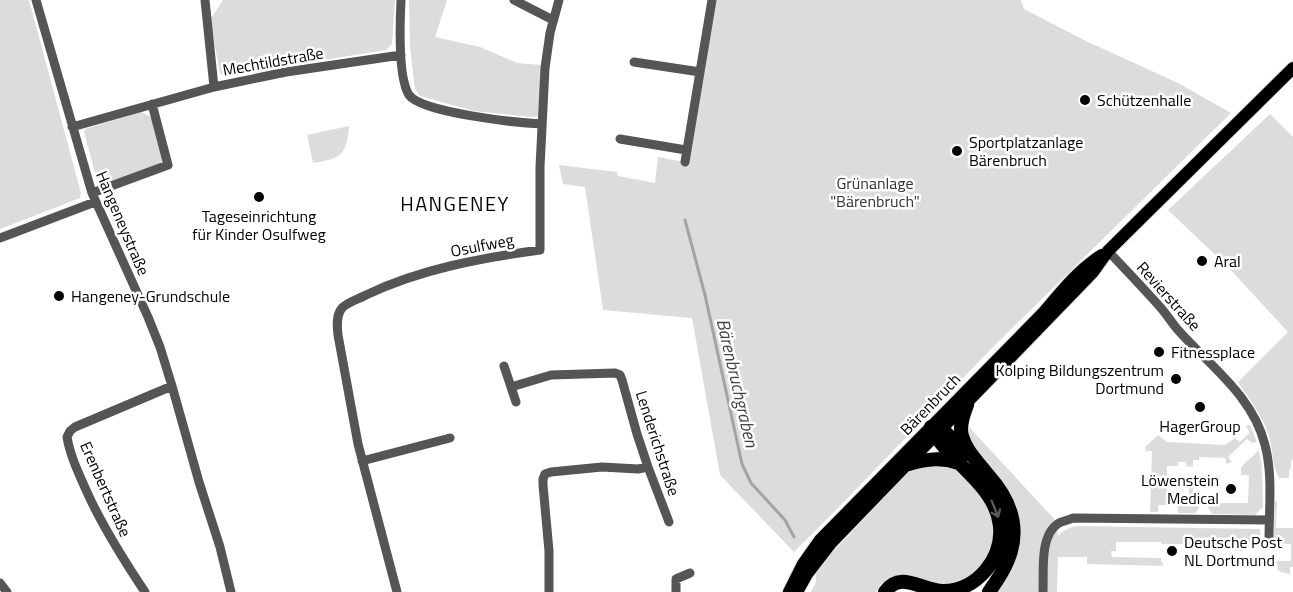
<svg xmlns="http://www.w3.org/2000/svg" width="1293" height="592" viewBox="0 0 1293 592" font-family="'Titillium Web',sans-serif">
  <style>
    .green { fill: #dcdcdc }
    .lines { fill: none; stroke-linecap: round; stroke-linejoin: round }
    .stream { stroke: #a3a3a3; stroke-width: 3 }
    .major-casing { stroke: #dbdbdb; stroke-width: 14 }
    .highway-casing { stroke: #dbdbdb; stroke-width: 15 }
    .minor { stroke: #555; stroke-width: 9 }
    .major { stroke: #000; stroke-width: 12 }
    .highway { stroke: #000; stroke-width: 14 }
    .oneway { stroke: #595959 }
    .poi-dot { fill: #000; stroke: #fff; stroke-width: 2 }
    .labels { text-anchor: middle; stroke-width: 5; stroke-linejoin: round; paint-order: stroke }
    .street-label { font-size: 16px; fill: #000; stroke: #fff }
    .poi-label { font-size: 16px; fill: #000; stroke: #fff; text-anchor: start }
    .park-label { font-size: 16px; fill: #333; stroke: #fff }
    .water-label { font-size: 18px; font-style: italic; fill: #444; stroke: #fff }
    .quarter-label { font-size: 20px; letter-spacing: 1.5px; fill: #000; stroke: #fff }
  </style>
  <rect width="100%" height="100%" fill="#fff"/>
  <path class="green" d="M0 0H29L81 193 80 198 0 229Z
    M223 0H395L392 44 386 50 223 76 220 73 210 20Z
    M409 0H447L435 37 480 47 517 63 542 65 538 116 533 117 474 111 420 96 415 89 410 48Z
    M712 0H1021L1024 9 1086 41 1178 83 1231 113 993 347 842 504 794 552 720 475 692 318 603 310 585 187 563 184 559 165 617 172 618 176 655 183 658 157 684 162Z
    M141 112 153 118 164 161 160 165 106 185 97 180 84 132 85 129Z
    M1270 114 1293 137V459L1291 461V469L1289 470V478H1279C1272 465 1273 450 1269 436 1263 416 1249 399 1238 382L1288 332 1228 267 1168 210Z
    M349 126C347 155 340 159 313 163L307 135Z
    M1248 425H1250L1257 442 1252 443 1247 439 1228 457 1232 462 1226 464V458L1199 457V460H1193V467L1186 466V462H1178V466H1167V497L1189 498V476H1193V503H1199V508L1195 513H1178L1177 505H1158V512H1150L1152 451H1146L1145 447 1158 435 1167 442 1225 445 1235 438 1240 442 1250 432 1246 427Z
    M969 427 1058 523V536C1063 530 1068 528 1077 526L1260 529 1261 542H1246V551H1233L1232 544H1161V542H1116V551H1111L1112 557 1161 558V562L1163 563V566L1087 564V557H1058L1057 592H995L1020 534 970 444 966 433H969Z
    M1259 450 1262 468 1263 507 1255 515 1212 514 1207 506 1208 503H1248L1249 475H1241V467Z
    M931 462 954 468 967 479 988 503 996 529 991 553 977 572 959 582 945 585 932 584 895 576 882 583 876 592H811L816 582V573L831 554 909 472 922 465Z
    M1275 501H1277L1276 528H1293V567H1290V574L1281 572 1277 569 1278 567 1276 561H1291V544L1274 543Z"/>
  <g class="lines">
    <path class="stream" d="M685 220 705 295 742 464 751 483 785 520 794 537"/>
    <g class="major-casing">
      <path id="major" d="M789 592 803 564 820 540 1044 312C1061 292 1079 269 1102 255
        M797 592 807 574 831 543 1093 272 1108 251 1293 68"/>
    </g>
    <g class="highway-casing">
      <path id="highway" d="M967 405C963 415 959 426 962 436 966 451 979 463 988 475 1007 496 1019 522 1011 551 1007 566 998 579 989 592
        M931 427 942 429 967 454
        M909 464C927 459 941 457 959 463
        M885 592C901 569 923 592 944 591 977 590 1003 559 1000 526 996 484 948 463 931 427"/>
    </g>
    <path class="minor" d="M36 0 92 193 148 317 160 347 172 386 199 482 220 547 231 592
      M205 0 214 87
      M401 0C400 21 398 78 409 95 422 113 519 123 542 124
      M514 0 553 20
      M634 62 700 72
      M72 127 214 87 286 72 401 55
      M620 139 686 150
      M685 162 712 0
      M92 193 168 165 152 104
      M0 238 95 202
      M1108 251C1126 270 1144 289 1161 308 1167 315 1172 323 1178 330 1210 366 1253 396 1265 445 1273 475 1269 509 1269 540
      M504 366 516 402
      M511 387 551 375 615 373 620 375 622 380 637 434 648 467 669 522
      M362 461 450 438
      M0 583 7 592
      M145 592C123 559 102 526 86 490 78 472 70 455 67 437L70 431 75 427 172 386
      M397 592 358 444 338 335C337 326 336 315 342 308 348 302 359 299 366 295 420 269 481 258 540 250V167L545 68 550 33 559 0
      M549 592V551L543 485V479L545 474 551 472 602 467 638 469 648 467
      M676 592V579L690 573
      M1043 592C1044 572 1039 535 1059 523 1063 521 1069 520 1073 518L1269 520"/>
    <use href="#major" class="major"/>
    <use href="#highway" class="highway"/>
  </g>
  <defs><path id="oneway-shaft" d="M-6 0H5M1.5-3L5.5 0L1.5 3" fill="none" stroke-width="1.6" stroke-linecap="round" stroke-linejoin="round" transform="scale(1.5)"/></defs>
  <use class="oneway" href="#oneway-shaft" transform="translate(995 509) rotate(68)"/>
  <g class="poi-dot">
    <circle cx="1085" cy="100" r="6"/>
    <circle cx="957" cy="151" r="6"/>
    <circle cx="259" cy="197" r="6"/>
    <circle cx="1202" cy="261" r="6"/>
    <circle cx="59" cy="296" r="6"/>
    <circle cx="1159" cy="352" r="6"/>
    <circle cx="1176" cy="379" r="6"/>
    <circle cx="1200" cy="407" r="6"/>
    <circle cx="1231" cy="489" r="6"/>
    <circle cx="1172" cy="551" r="6"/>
  </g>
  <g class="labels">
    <g class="street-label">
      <text transform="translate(273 61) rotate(-10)" y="6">Mechtildstraße</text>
      <text transform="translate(123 223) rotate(67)" y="6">Hangeneystraße</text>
      <text transform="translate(482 245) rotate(-11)" y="6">Osulfweg</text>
      <text transform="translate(1169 296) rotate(48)" y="6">Revierstraße</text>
      <text transform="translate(930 404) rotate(-46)" y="6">Bärenbruch</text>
      <text transform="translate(658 443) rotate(72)" y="6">Lenderichstraße</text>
      <text transform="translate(106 489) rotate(66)" y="6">Erenbertstraße</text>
    </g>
    <g class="poi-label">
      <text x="1097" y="106">Schützenhalle</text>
      <text x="969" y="148">Sportplatzanlage<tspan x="969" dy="18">Bärenbruch</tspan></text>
      <text x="259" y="222" text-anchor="middle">Tageseinrichtung<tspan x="259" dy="18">für Kinder Osulfweg</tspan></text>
      <text x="1214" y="267">Aral</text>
      <text x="71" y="302">Hangeney-Grundschule</text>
      <text x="1171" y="358">Fitnessplace</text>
      <text x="1164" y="376" text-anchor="end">Kolping Bildungszentrum<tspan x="1164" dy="18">Dortmund</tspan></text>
      <text x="1200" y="432" text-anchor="middle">HagerGroup</text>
      <text x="1219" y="486" text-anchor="end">Löwenstein<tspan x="1219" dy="18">Medical</tspan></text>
      <text x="1184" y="548">Deutsche Post<tspan x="1184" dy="18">NL Dortmund</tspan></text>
    </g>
    <g class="park-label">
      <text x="875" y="189">Grünanlage<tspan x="875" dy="18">"Bärenbruch"</tspan></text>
    </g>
    <g class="water-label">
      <text transform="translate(737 383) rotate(77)" y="6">Bärenbruchgraben</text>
    </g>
    <g class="quarter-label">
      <text x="455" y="211">HANGENEY</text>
    </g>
  </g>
</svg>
